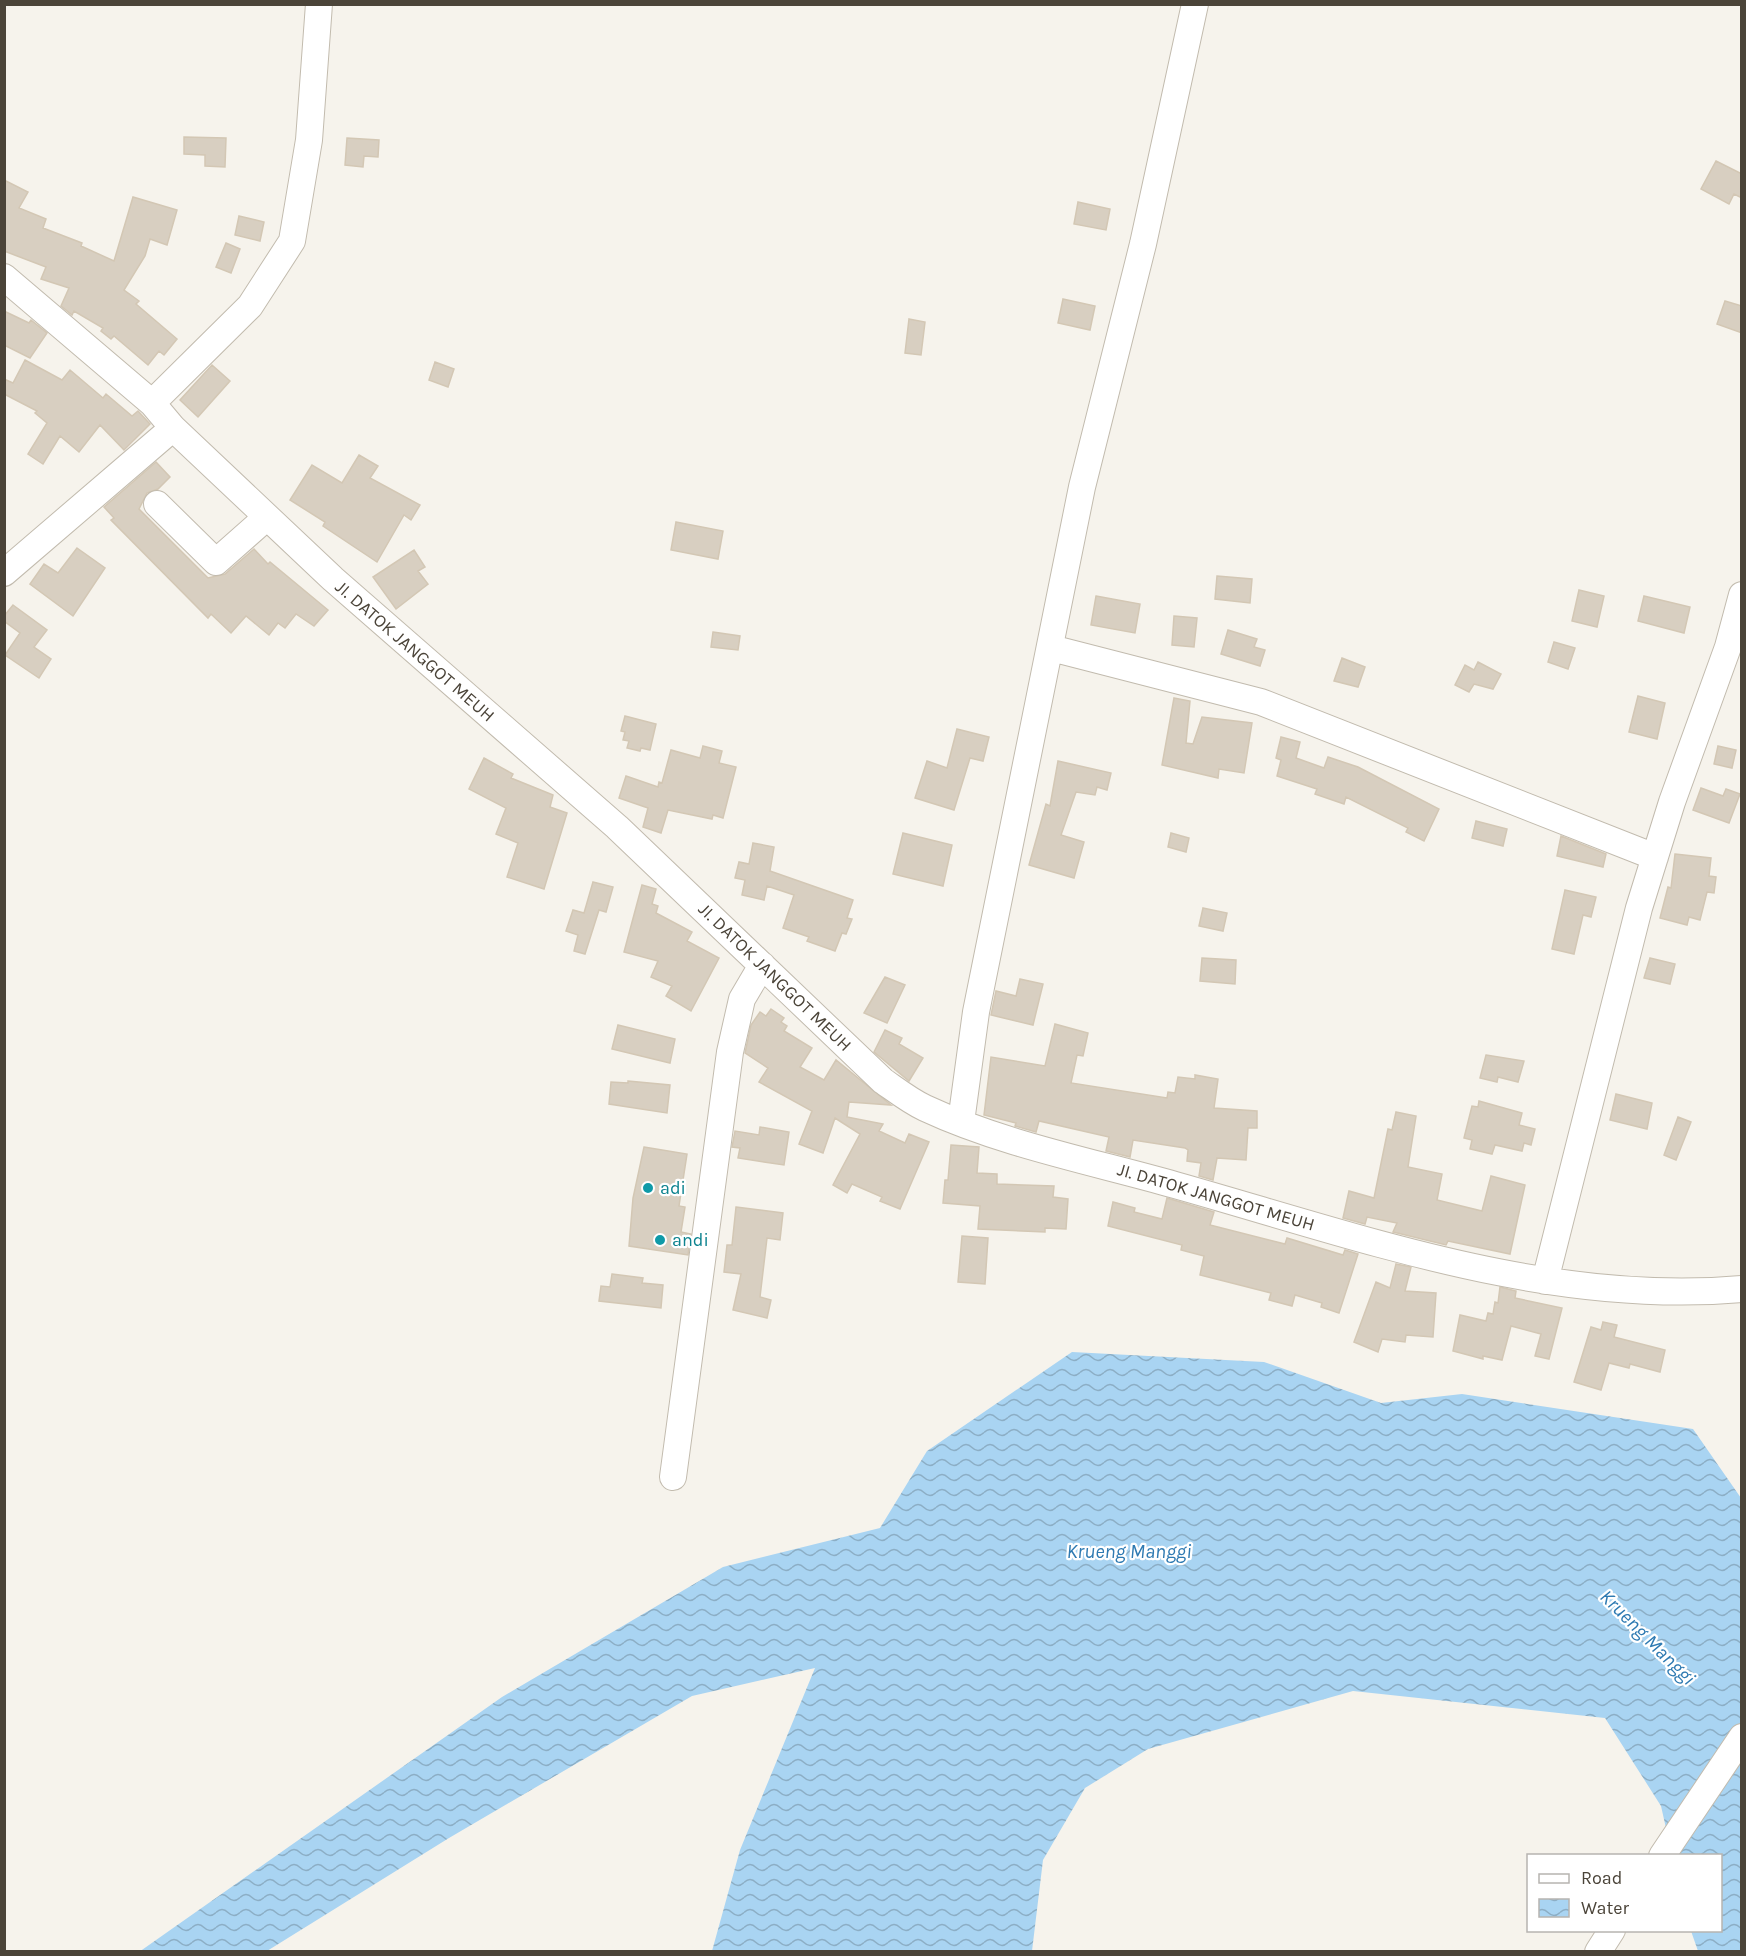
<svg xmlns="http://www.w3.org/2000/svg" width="1746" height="1956" viewBox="0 0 1746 1956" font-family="Karla,sans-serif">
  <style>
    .water { fill: url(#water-waves) }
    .building { fill: #d8cfc1; stroke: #d3c7b4; stroke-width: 1.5 }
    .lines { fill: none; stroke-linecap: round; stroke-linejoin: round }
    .minor-casing { stroke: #c2bbae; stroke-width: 28 }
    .minor { stroke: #fff; stroke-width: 26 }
    .culture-dot { fill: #0f9aa8; stroke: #fff; stroke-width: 2 }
    .labels { text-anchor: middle; stroke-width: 4.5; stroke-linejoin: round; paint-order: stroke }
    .street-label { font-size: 18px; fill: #4b4439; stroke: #fff }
    .culture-label { font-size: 18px; fill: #0d838f; stroke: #fff; text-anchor: start }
    .water-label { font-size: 20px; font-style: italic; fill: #2e7ab2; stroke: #fff }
  </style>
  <defs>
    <pattern id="water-waves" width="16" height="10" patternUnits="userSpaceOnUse" patternTransform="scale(1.5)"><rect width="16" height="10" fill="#a9d4f2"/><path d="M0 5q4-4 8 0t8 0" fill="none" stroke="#8caec5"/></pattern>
  </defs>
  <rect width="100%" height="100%" fill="#f6f3ec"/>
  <path class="water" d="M1072 1352 1264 1362 1381 1403 1462 1394 1693 1429 1741 1498V1951H1698L1691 1931 1720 1930V1856L1672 1855 1661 1806 1605 1718 1353 1691 1148 1749 1085 1788 1043 1860 1032 1951H712L740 1850 815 1668 692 1696 449 1838 267 1951 139 1952 502 1697 723 1567 880 1528 927 1451Z"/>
  <path class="building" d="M184 137 226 138 225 167 205 166V155L184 154Z
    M347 138 379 140 378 157 364 156 363 167 345 165Z
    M1716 161 1742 174V198L1734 194 1729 204 1701 189Z
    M4 180 28 192 19 208 46 219 43 228 82 243 81 246 114 261 133 197 177 210 167 245 150 239 145 256 124 290 139 301 136 304 177 339 164 355 159 351 148 365 114 336 111 339 101 331 103 328 74 311 72 315 61 306 69 288 41 279 46 267 4 251Z
    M1078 202 1110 209 1106 230 1074 224Z
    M239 216 264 222 260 241 235 235Z
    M226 243 240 249 231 273 216 267Z
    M1063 299 1095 306 1090 330 1058 323Z
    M1725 301 1742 306V333L1717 324Z
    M4 311 29 323 31 320 47 333 30 358 4 345Z
    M909 319 925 322 921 355 905 353Z
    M25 360 62 380 70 370 103 398 106 394 132 416 138 411 150 424 124 450 100 425 79 452 60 436 43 464 28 454 47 423 35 413 37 411 4 394V379L13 383Z
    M435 362 454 369 448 387 429 380Z
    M212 365 230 381 198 417 180 400Z
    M359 455 378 466 370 478 420 505 411 520 404 515 377 562 323 526 325 522 290 500 312 465 342 483Z
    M156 462 170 477 158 489 147 493 139 509 208 578 225 574 254 549 268 564 270 562 328 610 314 626 296 614 285 628 278 623 269 635 246 616 231 633 211 614 208 618 111 520 114 518 104 507Z
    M676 522 723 531 718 559 671 550Z
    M77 548 105 568 73 616 30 584 44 564 58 573Z
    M414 550 425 567 418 571 428 584 396 609 373 577Z
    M1217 576 1252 579 1250 603 1215 599Z
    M1579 590 1604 596 1597 627 1572 621Z
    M1096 596 1140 604 1135 633 1091 625Z
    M1644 596 1690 607 1684 633 1638 621Z
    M13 605 47 630 34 647 51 659 39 678 5 655 20 633 4 621V616Z
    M1174 616 1197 618 1194 647 1172 645Z
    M1228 630 1257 639 1254 647 1265 650 1260 666 1221 654Z
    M713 632 740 636 738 650 711 647Z
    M1554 642 1575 648 1568 669 1548 662Z
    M1342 658 1365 667 1358 687 1334 681Z
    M1478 662 1501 674 1493 689 1474 684 1469 692 1455 685 1465 665 1474 670Z
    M1638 696 1665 703 1657 739 1629 732Z
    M1174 698 1190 701 1186 743 1193 744 1202 717 1252 723 1244 773 1219 769 1218 778 1162 765Z
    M625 716 656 724 650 750 641 748 640 751 627 748 629 741 623 740 625 732 621 731Z
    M957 729 989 737 983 761 970 758 954 810 915 798 927 761 947 768Z
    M1281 737 1300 742 1296 758 1324 768 1328 757 1358 767 1439 809 1424 841 1406 832 1408 828 1346 797 1344 804 1315 794 1317 789 1277 776 1281 760 1276 758Z
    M703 746 722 751 719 763 736 767 723 818 713 815 712 819 668 810 661 833 643 827 648 808 619 798 626 776 658 787 659 782 662 783 671 750 700 758Z
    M1718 746 1736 750 1732 768 1714 764Z
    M484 758 513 774 511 778 553 795 550 807 567 813 544 889 507 877 518 843 496 834 506 808 469 789Z
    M1058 761 1111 773 1107 790 1097 787 1095 795 1076 792 1061 835 1084 842 1074 878 1029 865 1046 804 1050 806Z
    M1701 788 1723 796 1726 789 1740 794 1729 823 1693 810Z
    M1476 821 1507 829 1503 846 1472 838Z
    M903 833 952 845 943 886 893 874Z
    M1171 833 1189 838 1186 852 1168 847Z
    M1561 836 1606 854 1603 867 1557 856Z
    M753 843 774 847 770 871 853 900 847 918 852 919 846 934 842 933 835 951 807 941 809 937 783 928 794 895 767 886 764 900 742 895 745 880 735 878 739 862 749 864Z
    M1675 854 1711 858 1709 876 1716 877 1714 893 1707 892 1700 920 1689 917 1687 925 1660 918 1668 887 1671 888Z
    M593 882 613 887 606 912 599 910 585 954 574 951 578 935 566 931 573 910 584 913Z
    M642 885 656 889 652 904 658 906 656 913 692 932 687 941 719 958 691 1011 666 996 672 986 651 977 658 961 624 952Z
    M1565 890 1596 897 1591 917 1583 915 1574 954 1552 949Z
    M1203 908 1227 913 1223 931 1199 926Z
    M1202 958 1236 960 1235 984 1200 981Z
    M1650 958 1675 964 1670 984 1644 978Z
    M885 977 905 985 887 1023 864 1013Z
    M1020 979 1043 984 1033 1025 991 1015 996 991 1016 996Z
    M771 1009 784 1018 781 1022 787 1026 784 1031 812 1048 800 1067 824 1080 836 1060 891 1105 849 1102 847 1117 883 1124 879 1131 905 1143 909 1134 929 1142 900 1209 880 1201 882 1197 852 1184 847 1193 833 1185 860 1134 835 1118 823 1153 799 1144 812 1111 759 1082 768 1068 745 1053 751 1025 760 1012 766 1016Z
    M1055 1024 1088 1033 1083 1056 1077 1055 1071 1083 1167 1098 1168 1092 1175 1093 1178 1077 1195 1079V1075L1218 1079 1214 1108 1257 1111V1128H1248L1246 1160 1217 1158 1213 1180 1199 1176 1201 1163 1187 1161 1188 1150 1185 1148 1133 1140 1130 1157 1106 1151 1109 1137 1039 1121 1036 1132 1015 1126 1016 1123 984 1115 991 1057 1045 1066Z
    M618 1025 675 1039 670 1063 612 1049Z
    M885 1030 902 1038 899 1044 923 1058 909 1081 874 1052Z
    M1486 1055 1524 1061 1518 1082 1498 1077 1497 1082 1480 1078Z
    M628 1081 670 1085 667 1113 609 1104 611 1082 628 1083Z
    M1616 1094 1652 1103 1647 1129 1610 1120Z
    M1479 1101 1522 1113 1519 1125 1535 1129 1531 1145 1524 1143 1522 1151 1495 1145 1492 1154 1470 1149 1472 1140 1464 1138 1472 1106 1478 1107Z
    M1396 1112 1416 1116 1408 1167 1442 1174 1437 1200 1482 1211 1491 1176 1525 1185 1510 1254 1448 1241 1446 1245 1393 1232 1397 1223 1367 1217 1365 1224 1343 1218 1349 1191 1374 1198 1388 1129 1392 1130Z
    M1678 1117 1691 1122 1676 1160 1664 1155Z
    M760 1127 789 1132 784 1165 738 1158 740 1148 732 1147 735 1131 759 1135Z
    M951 1145 979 1147 977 1173 997 1174V1184L1054 1186 1053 1197 1068 1199 1066 1229 1045 1228V1232L978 1229 980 1206 943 1203 945 1180H948Z
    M644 1147 687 1154 679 1206 685 1207 681 1232 691 1234 688 1255 629 1246 633 1198Z
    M1167 1198 1214 1212 1210 1225 1285 1244 1287 1238 1343 1255 1345 1250 1358 1254 1339 1313 1321 1307 1322 1303 1295 1295 1292 1306 1269 1300 1271 1293 1200 1275 1204 1256 1181 1250 1182 1245 1108 1226 1113 1202 1135 1208 1134 1212 1162 1219Z
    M736 1207 783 1213 780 1240 767 1238 760 1297 771 1300 767 1318 733 1310 741 1274 724 1272 727 1245H732Z
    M962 1236 988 1238 985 1284 958 1282Z
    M1396 1264 1411 1267 1405 1291 1436 1293 1433 1337 1406 1335 1405 1342 1382 1339 1378 1352 1354 1342 1376 1282 1390 1288Z
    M612 1274 643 1278 642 1283 663 1285 661 1308 599 1301 601 1286 610 1287Z
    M1500 1287 1516 1291 1515 1298 1562 1308 1549 1359 1535 1356 1541 1334 1511 1326 1502 1360 1483 1356V1359L1453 1351 1460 1315 1486 1321 1488 1313 1493 1314 1495 1302 1498 1303Z
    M1603 1322 1617 1325 1614 1337 1665 1350 1660 1372 1630 1364 1629 1368 1609 1363 1601 1390 1574 1382 1591 1327 1601 1330Z"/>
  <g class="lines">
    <g class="minor-casing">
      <path id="minor" d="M4 277 152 403 173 428 333 579 617 827 883 1081C896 1090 910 1101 925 1108 1002 1144 1094 1162 1175 1185 1360 1237 1547 1306 1742 1289
        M152 403 250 306 292 241 309 140 319 4
        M157 504 216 562 267 517
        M4 573 173 428
        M1051 648 1261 702 1655 857
        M961 1122 976 1012 1082 487 1143 244 1195 4
        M1545 1281 1639 908 1672 802 1728 647 1742 595
        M673 1477 730 1052 742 999 762 965
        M1662 1856 1742 1737
        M1598 1952 1612 1930"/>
    </g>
    <use href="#minor" class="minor"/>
  </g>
  <g class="culture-dot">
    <circle cx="648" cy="1188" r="6"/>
    <circle cx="660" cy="1240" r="6"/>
  </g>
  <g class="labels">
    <g class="street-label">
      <text transform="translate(415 651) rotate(41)" y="6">JI. DATOK JANGGOT MEUH</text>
      <text transform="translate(775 977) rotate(44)" y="6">JI. DATOK JANGGOT MEUH</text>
      <text transform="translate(1216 1197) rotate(16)" y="6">JI. DATOK JANGGOT MEUH</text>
    </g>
    <g class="culture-label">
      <text x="660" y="1194">adi</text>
      <text x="672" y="1246">andi</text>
    </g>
    <g class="water-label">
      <text x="1129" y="1558">Krueng Manggi</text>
      <text transform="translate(1648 1637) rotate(45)" y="7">Krueng Manggi</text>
    </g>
  </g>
  <rect width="1746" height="1956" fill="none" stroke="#4b4439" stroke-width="12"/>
  <rect x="1527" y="1854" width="195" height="78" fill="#ffffff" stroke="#b7b4b0" stroke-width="1.5"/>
  <rect x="1539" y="1874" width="30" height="9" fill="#ffffff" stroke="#b7b4b0" stroke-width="1.5"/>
  <text x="1581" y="1884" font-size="18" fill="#4b4439">Road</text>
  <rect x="1539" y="1899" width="30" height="18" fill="url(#water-waves)" stroke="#b7b4b0" stroke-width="1.5"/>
  <text x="1581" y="1914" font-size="18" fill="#4b4439">Water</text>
</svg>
